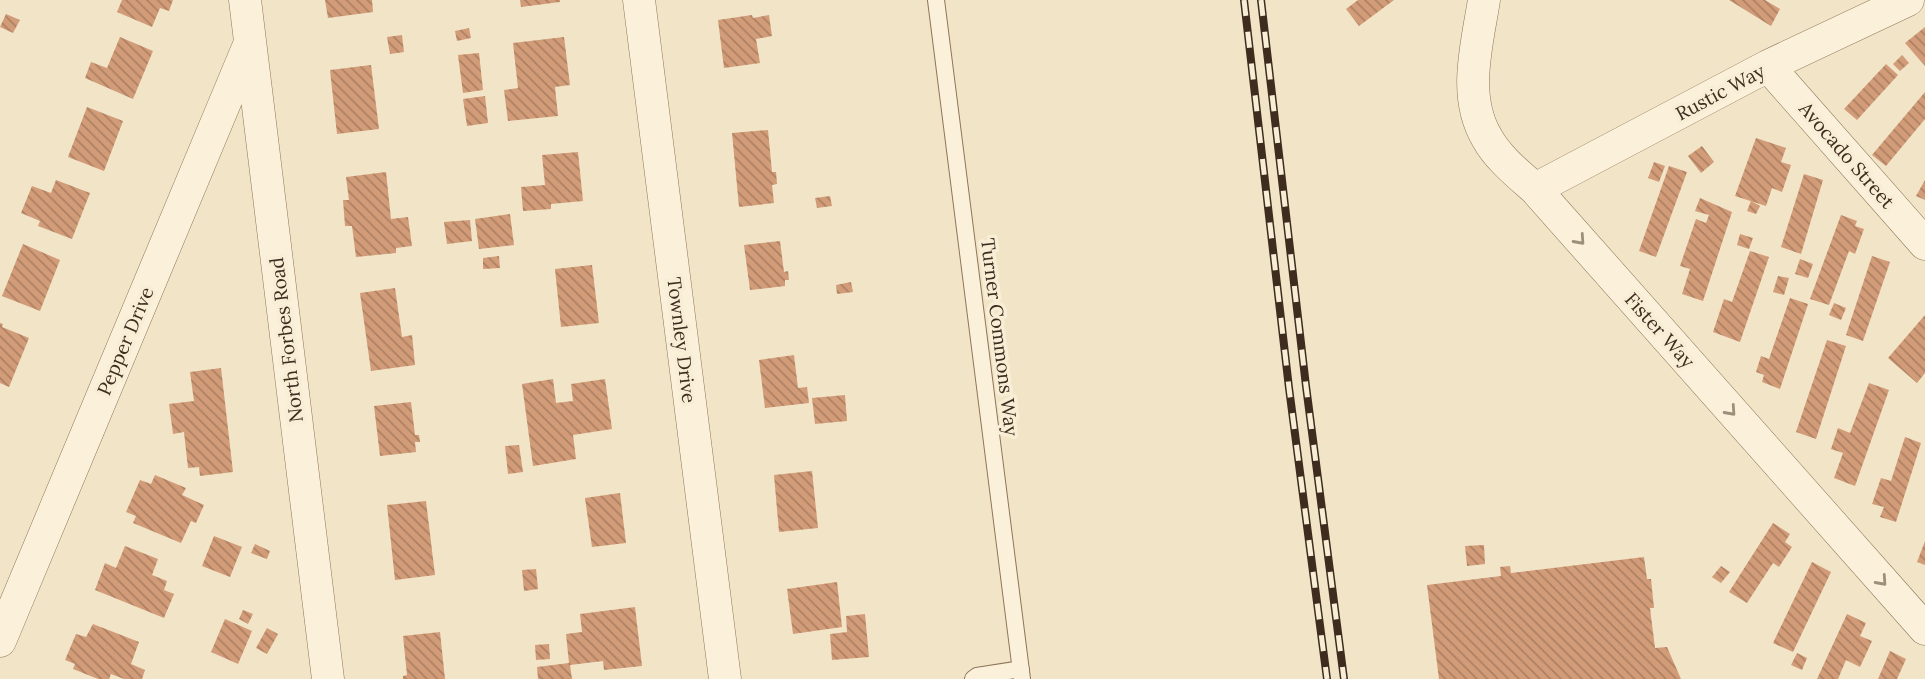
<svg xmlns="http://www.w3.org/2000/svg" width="1925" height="679" viewBox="0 0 1925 679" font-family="Lora,serif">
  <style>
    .building { fill: url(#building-back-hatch) }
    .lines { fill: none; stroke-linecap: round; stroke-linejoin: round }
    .lane-casing { stroke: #8f755a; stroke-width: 18 }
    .street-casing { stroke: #8f755a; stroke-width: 33 }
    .lane { stroke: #fbf1da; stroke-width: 16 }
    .street { stroke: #fbf1da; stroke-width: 32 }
    .rail-casing { stroke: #3e2d1f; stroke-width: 8 }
    .rail { stroke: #f8eed6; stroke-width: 5; stroke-dasharray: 16; stroke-linecap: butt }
    .oneway { stroke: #9c8f7c }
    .labels { text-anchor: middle; stroke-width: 7; stroke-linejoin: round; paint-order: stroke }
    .street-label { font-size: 19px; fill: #3e2d1f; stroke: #f8eed6 }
  </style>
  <defs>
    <pattern id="building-back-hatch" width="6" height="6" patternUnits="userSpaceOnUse" patternTransform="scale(1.75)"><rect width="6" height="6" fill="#d39c79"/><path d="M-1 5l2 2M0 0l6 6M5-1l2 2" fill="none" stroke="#ad8063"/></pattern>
  </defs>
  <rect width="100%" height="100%" fill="#f2e4c6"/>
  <path class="building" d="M122 0H173L169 11 160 8 152 27 117 12Z
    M325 0H372L373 12 328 18Z
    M520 0H560V2L521 7Z
    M1358 0H1394L1359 26 1346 9Z
    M1729 0H1765L1780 9 1771 26Z
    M6 14 20 20 13 33 0 27Z
    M752 15 753 18 769 15 772 36 756 39 760 63 724 68 718 20Z
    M1925 27V66L1905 43Z
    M469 28 471 38 457 41 455 31Z
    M402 35 404 52 390 54 387 37Z
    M120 37 153 51 133 99 85 78 91 62 107 68Z
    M564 37 570 85 555 87 558 116 508 121 504 90 518 88 513 43Z
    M479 53 483 90 463 93 458 55Z
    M1902 55 1909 63 1900 71 1893 64Z
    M1886 64 1898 75 1857 120 1844 109Z
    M371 65 379 129 337 134 330 70Z
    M1925 92V119L1886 166 1872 155Z
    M485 96 488 123 467 126 463 99Z
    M87 107 123 121 104 171 68 157Z
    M768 130 772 172H776L777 184 772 185 774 203 739 207 732 133Z
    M1756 138 1786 148 1781 162 1791 165 1782 192 1772 188 1766 206 1735 196Z
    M1702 146 1714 162 1701 173 1688 156Z
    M578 152 583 201 551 204V209L523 211 521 187 545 185 542 155Z
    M1654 162 1665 166 1659 182 1648 178Z
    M1669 166 1687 172 1656 257 1639 251Z
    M386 172 391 219 408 217 412 246 396 248V253L356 257 352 226H345L343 200H349L346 177Z
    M1804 174 1823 180 1801 254 1781 247Z
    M56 180 90 193 72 239 38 226 40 221 21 213 32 186 51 193Z
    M1925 180V200L1916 196Z
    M830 196 832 206 817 208 815 198Z
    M1700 198 1732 212 1703 301 1682 294 1690 269 1680 266 1696 219 1706 223 1709 215 1695 211Z
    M1751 201 1760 206 1756 214 1747 211Z
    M510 214 514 245 479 249 475 219Z
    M1841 215 1857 221 1855 226 1864 229 1855 254 1849 251 1829 305 1810 299Z
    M470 220 472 241 447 244 444 222Z
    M1740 234 1753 238 1749 249 1737 245Z
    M780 241 784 272 788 271 789 280H785V286L750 290 744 245Z
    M23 244 60 260 40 311 2 296Z
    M1750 251 1769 257 1740 342 1713 332 1724 299 1732 302Z
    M499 256 500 268 483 269V258Z
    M1872 256 1890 262 1863 341 1846 335Z
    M1800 259 1813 264 1808 278 1795 274Z
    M592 265 599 323 561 327 555 269Z
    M1778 276 1789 278 1784 295 1773 292Z
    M851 282 853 292 837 294 836 285Z
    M395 288 402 337 412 335 415 365 371 371 360 293Z
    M1790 298 1808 304 1780 389 1762 382 1764 375 1756 372 1761 356 1769 359Z
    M1834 303 1846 308 1841 320 1829 315Z
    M1925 315V373L1917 383 1888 358Z
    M0 323 3 324 2 327 29 338 9 387 0 383Z
    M1827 340 1846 346 1816 439 1796 432Z
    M794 355 798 388 807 387 809 403 765 408 759 360Z
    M221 368 233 472 200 476 199 467 188 468 184 432 173 434 169 404 194 401 190 372Z
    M553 379 556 403 573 401 571 384 605 379 612 429 573 435 576 459 533 466 522 384Z
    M1869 383 1889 390 1855 486 1834 478 1843 453 1831 449 1838 428 1850 433Z
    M845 395 847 421 815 424 812 398Z
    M411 402 415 435H419L420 442H415L416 452 380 456 374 406Z
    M1905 437 1921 443 1896 522 1880 517 1884 507 1872 504 1881 478 1891 481Z
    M519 445 523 472 508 474 505 446Z
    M812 471 818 528 779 532 774 475Z
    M155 475 186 488 182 495 204 505 196 523 191 521 181 543 133 523 136 516 126 512 140 480 151 484Z
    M620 493 626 543 592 547 585 498Z
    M426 501 435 575 395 580 387 505Z
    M1773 523 1790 534 1785 542 1792 547 1779 567 1773 563 1747 603 1729 592Z
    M214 536 242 547 230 577 202 566Z
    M1925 541V565L1917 562Z
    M255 544 270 551 267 559 251 553Z
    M1484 545 1485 564 1467 566 1465 546Z
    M125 546 158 559 152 575 167 581 164 590 174 594 164 618 95 590 105 563 116 568Z
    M1644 557 1647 579H1651L1654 608H1650L1655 648 1667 647 1681 679H1439L1427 585 1501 576 1500 567 1510 566 1511 573Z
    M1812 562 1831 572 1793 652 1773 643Z
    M1721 566 1730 572 1721 583 1712 577Z
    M536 569 538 589 524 591 522 570Z
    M837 582 842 627 793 634 787 589Z
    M635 607 642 666 604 670 603 661 570 665 572 679H538L537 667 569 663 566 634 582 632 580 614Z
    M243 610 253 614 248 624 239 619Z
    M865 614 869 657 832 660 830 634 847 632 846 616Z
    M1847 614 1866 623 1860 636 1872 641 1860 667 1846 660 1838 679H1817Z
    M225 619 252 631 238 664 211 652Z
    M93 624 139 642 131 664 145 670 142 679H124L111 674 109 679H98L73 669 75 664 65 660 76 634 86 637Z
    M267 628 278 634 267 654 256 648Z
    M440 632 445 679H403V676L407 675 403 636Z
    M549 644 550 659 536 660 535 645Z
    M1890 651 1906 659 1897 679H1878Z
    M1797 653 1807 658 1802 670 1791 665Z"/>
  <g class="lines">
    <g class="lane-casing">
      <path id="lane" d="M936 0 1022 679
        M973 679 977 676 1021 669"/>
    </g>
    <g class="street-casing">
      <path id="street" d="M245 0 328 679
        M639 0 725 679
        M1484 0C1477 45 1462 96 1487 138 1498 158 1518 174 1535 189L1925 629
        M1768 66 1925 244
        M1535 189 1768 66 1908 0
        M0 641 249 45"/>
    </g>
    <use href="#lane" class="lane"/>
    <use href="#street" class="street"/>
    <g class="rail-casing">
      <path id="rail" d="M1244 0 1289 388 1327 679
        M1261 0 1306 386 1344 679"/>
    </g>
    <use href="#rail" class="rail"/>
  </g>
  <defs><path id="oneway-chevron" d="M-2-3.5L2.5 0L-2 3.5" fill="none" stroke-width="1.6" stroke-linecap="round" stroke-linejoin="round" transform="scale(1.75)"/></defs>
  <g class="oneway">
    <use href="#oneway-chevron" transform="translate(1580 240) rotate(48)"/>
    <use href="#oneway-chevron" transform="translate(1731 411) rotate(48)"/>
    <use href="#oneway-chevron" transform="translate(1882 581) rotate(48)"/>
  </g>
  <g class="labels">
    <g class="street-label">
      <text transform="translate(1720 92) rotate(-28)" y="7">Rustic Way</text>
      <text transform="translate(1847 155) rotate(49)" y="7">Avocado Street</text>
      <text transform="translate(1660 330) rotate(48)" y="7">Fister Way</text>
      <text transform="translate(1000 337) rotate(83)" y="7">Turner Commons Way</text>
      <text transform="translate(286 340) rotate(-97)" y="7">North Forbes Road</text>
      <text transform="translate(682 340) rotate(83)" y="7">Townley Drive</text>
      <text transform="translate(125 341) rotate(-67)" y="7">Pepper Drive</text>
    </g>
  </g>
</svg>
